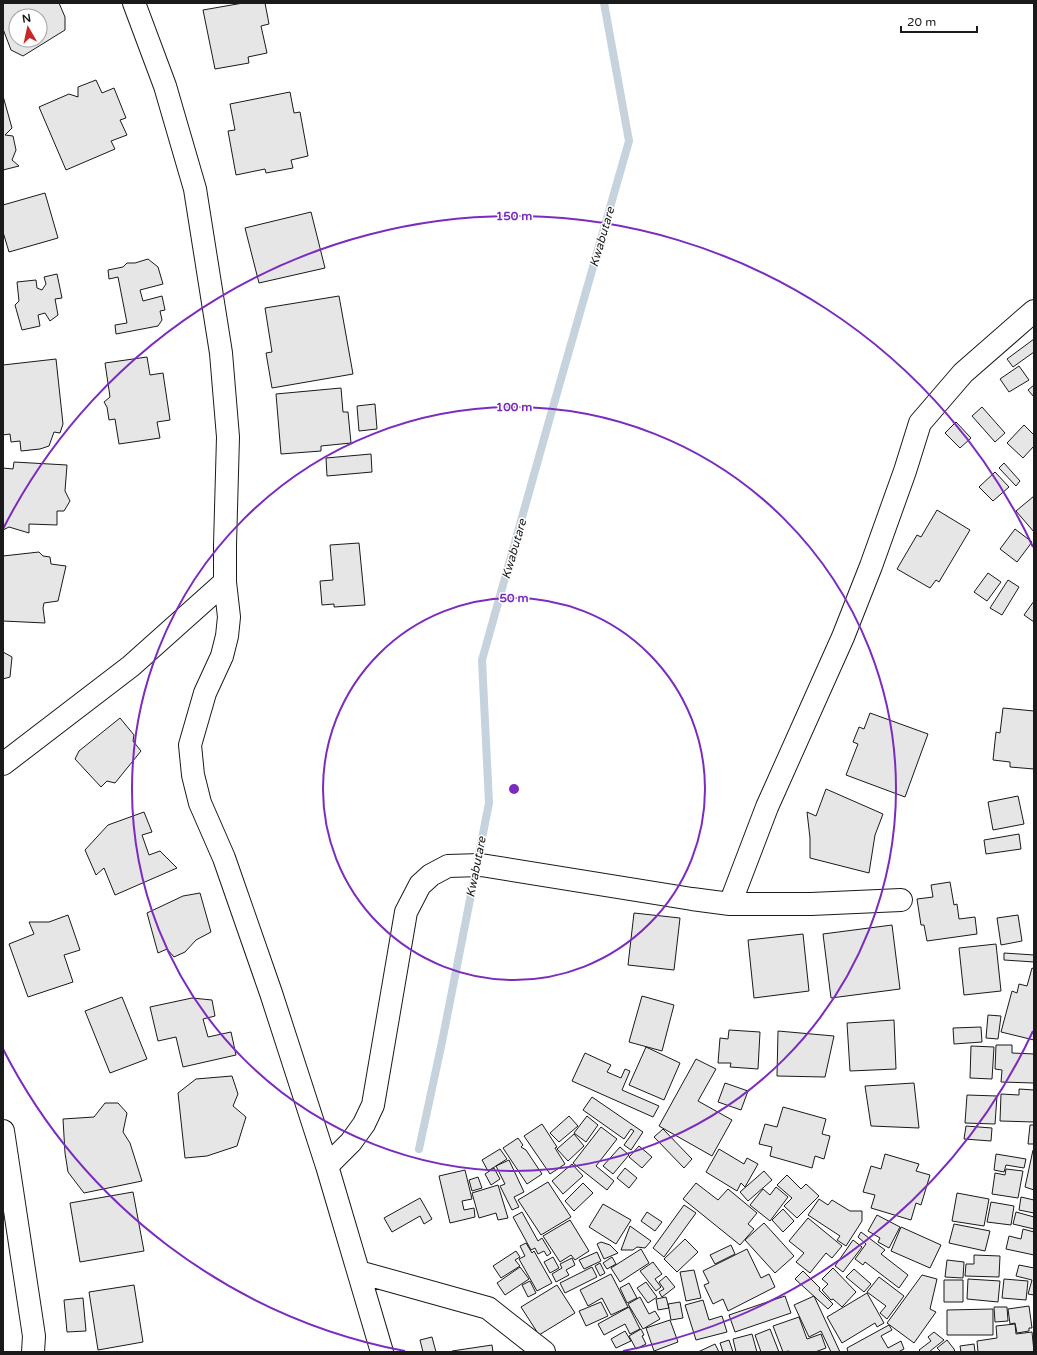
<svg xmlns="http://www.w3.org/2000/svg" width="1037" height="1355" viewBox="0 0 1037 1355" font-family="'Varela Round',sans-serif">
  <style>
    .lines { fill: none; stroke-linecap: round; stroke-linejoin: round }
    .stream { stroke: #c6d2dc; stroke-width: 8 }
    .building { fill: #e6e6e6; stroke: #1a1a1a; fill-rule: evenodd }
    .street-casing { stroke: #1a1a1a; stroke-width: 24 }
    .street { stroke: #fff; stroke-width: 22 }
    .ring { fill: none; stroke: #7b2cbf; stroke-width: 2 }
    .labels { text-anchor: middle; stroke-width: 3; stroke-linejoin: round; paint-order: stroke }
    .water-label { font-size: 12px; font-style: italic; fill: #1a1a1a; stroke: #fff }
    .centre { fill: #7b2cbf; stroke: #fff; stroke-width: 2 }
    .ring-label { font-size: 12px; text-anchor: middle; font-weight: bold; fill: #7b2cbf; stroke: #fff; stroke-width: 3; stroke-linejoin: round; paint-order: stroke }
  </style>
  <rect width="100%" height="100%" fill="#fff"/>
  <g class="lines">
    <path class="stream" d="M419 1149 442 1042 489 803 482 660 549 421 629 141 604 3"/>
  </g>
  <path class="building" d="M3 3H59L65 17V30L23 56 11 50 3 29ZM16 16H40V40H16Z
    M243 3H265L269 24 261 26 267 53 248 57 249 63 215 69 203 10Z
    M96 80 102 93 114 88 126 118 120 120 127 135 111 141 115 149 66 170 39 107 69 94 78 97V87Z
    M290 92 294 113 300 112 308 156 291 160 293 168 266 173 265 169 236 175 228 131 235 130 230 104Z
    M3 96 12 128 5 135 13 136 16 150 12 160 19 166 3 170Z
    M45 193 58 238 9 252 3 232V205Z
    M311 212 325 268 259 283 245 228Z
    M148 259 158 267 163 284 140 290 143 301 162 296 165 310 160 311 162 320 158 326 116 334 115 325 127 323 118 277 109 279 108 270 123 267 127 263H135Z
    M57 274 62 298 55 299 58 315 50 321 45 313 38 315 40 326 22 330 15 305 19 301 17 282 36 280 37 288 42 290 46 284 44 277Z
    M339 296 353 374 272 388 266 353 272 352 265 308Z
    M1034 339V352L1013 367 1007 359Z
    M147 357 150 375 163 373 170 420 157 422 160 438 119 444 115 419 109 420 107 407 104 402 110 397 105 363Z
    M56 359 63 424 60 433 54 432 49 446 40 449 21 451 20 441 11 442 10 434 3 435V365Z
    M1019 366 1029 380 1009 392 1000 379Z
    M1034 385V397L1028 390Z
    M341 388 343 412H348L351 443 321 446V451L281 454 276 394Z
    M375 404 377 429 359 431 357 406Z
    M982 407 1005 433 995 442 972 416Z
    M956 422 971 438 960 448 945 433Z
    M1024 425 1034 435V446L1023 458 1007 443Z
    M371 454 372 472 327 476 326 458Z
    M14 462 67 465 65 491 70 501 64 511H57V525L29 524V533L9 527 3 530V468L13 469Z
    M1004 463 1020 481 1016 486 999 468Z
    M995 472 1009 487 993 501 979 487Z
    M1034 496V532L1016 511Z
    M937 510 970 530 939 582 936 580 930 588 897 569 917 535 921 537Z
    M1015 529 1032 542 1017 562 1000 549Z
    M359 543 365 605 334 607V604L322 605 320 581 333 580 330 545Z
    M39 552 43 556 50 557 51 564 66 566 58 601 44 603 43 608 45 623 3 621V556Z
    M988 573 1001 582 987 601 974 592Z
    M1008 580 1019 587 1002 615 990 608Z
    M1034 601V622L1024 615Z
    M3 652 12 657 10 677 3 679Z
    M1003 708 1034 711V769L1010 767V762L993 760 996 732 1000 733Z
    M870 713 928 734 905 797 846 775 858 744 853 742 859 727 864 729Z
    M120 718 134 735 133 741 141 751 115 783 107 781 101 787 75 759 79 751Z
    M826 789 883 814 875 835 869 873 810 858V838L807 812 816 816Z
    M1018 796 1024 824 993 830 988 802Z
    M144 812 152 832 142 835 149 855 160 851 177 868 115 895 104 868 96 875 85 850 108 825Z
    M1019 834 1021 849 986 854 984 840Z
    M950 882 954 905 957 904 959 919 975 917 977 934 927 941 924 925H921L917 899 933 897 931 885Z
    M200 893 211 932 196 940 185 952 174 957 167 949 158 953 147 913 183 896Z
    M634 913 680 918 674 970 628 965Z
    M68 915 80 950 64 955 73 982 28 997 9 944 34 934 29 922H49Z
    M1018 915 1022 941 1001 945 997 918Z
    M892 925 900 989 831 998 823 934Z
    M803 934 809 991 754 998 748 940Z
    M996 944 1001 991 964 995 959 948Z
    M1004 953 1034 955V962L1004 960Z
    M1032 968 1034 969V1040L1001 1032 1012 991 1017 993 1019 984 1027 986Z
    M642 996 674 1005 662 1051 629 1042Z
    M122 997 147 1059 110 1073 85 1011Z
    M192 998 212 1000 215 1016 203 1019 208 1037 231 1032 236 1055 183 1067 176 1037 158 1041 150 1007Z
    M988 1015 1001 1016 998 1039 986 1038Z
    M894 1020 896 1069 850 1071 847 1023Z
    M981 1027 982 1042 954 1044 953 1028Z
    M729 1030 760 1032 758 1069 730 1067 731 1063H718L720 1038 728 1039Z
    M778 1031 834 1036 825 1077 777 1076Z
    M996 1045H1012V1053L1034 1054V1083L1001 1082 1002 1070 995 1069Z
    M971 1046 994 1047 992 1079 970 1078Z
    M646 1047 680 1063 664 1100 629 1085Z
    M585 1053 611 1065 607 1072 621 1078 625 1069 630 1071 622 1090 659 1106 653 1117 572 1081Z
    M696 1059 716 1069 698 1101 732 1120 712 1156 659 1126Z
    M232 1076 238 1094 233 1106 246 1117 237 1146 207 1156 185 1158 178 1093 196 1079Z
    M725 1083 748 1091 741 1110 718 1102Z
    M914 1083 919 1128 871 1126 865 1086Z
    M1019 1089 1034 1090V1122L1000 1121 1001 1094 1019 1095Z
    M967 1095 997 1096 995 1124 965 1123Z
    M592 1097 643 1132 631 1150 624 1145 634 1131 631 1129 624 1139 583 1110Z
    M105 1103H118L127 1113 123 1132 130 1143 142 1181 84 1193 68 1172 65 1153 63 1119 94 1117Z
    M783 1107 826 1119 822 1134 830 1136 824 1159 815 1156 812 1168 770 1156 772 1147 759 1144 765 1124 777 1127Z
    M569 1116 578 1126 559 1142 550 1133Z
    M587 1116 598 1125 586 1142 574 1133Z
    M542 1124 557 1147 555 1148 565 1164 550 1174 524 1136Z
    M1030 1125H1034V1144H1028Z
    M966 1126 992 1128 991 1141 964 1139Z
    M601 1127 617 1139 596 1166 614 1181 607 1190 573 1163Z
    M663 1129 692 1159 684 1168 654 1137Z
    M574 1134 584 1146 568 1161 557 1149Z
    M518 1138 523 1145 521 1147 526 1150 542 1174 527 1184 503 1148Z
    M639 1146 652 1157 642 1168 629 1157Z
    M620 1147 629 1155 613 1174 603 1166Z
    M500 1149 507 1159 488 1171 482 1160Z
    M719 1149 744 1164 747 1158 758 1164 745 1187 741 1183 737 1191 706 1172Z
    M1033 1150H1034V1190L1025 1187Z
    M885 1154 919 1164 916 1171 930 1175 921 1205 916 1203 911 1220 871 1208 875 1195 863 1192 871 1166 881 1169Z
    M996 1154 1026 1159 1024 1168 1006 1165 1004 1172 994 1170Z
    M509 1160 524 1192 514 1197 519 1207 512 1210 500 1186 505 1184 496 1166Z
    M572 1164 583 1176 563 1194 552 1181Z
    M494 1168 500 1179 491 1185 485 1174Z
    M625 1168 637 1178 629 1188 617 1178Z
    M1006 1169 1023 1171 1018 1198 992 1194 995 1173 1005 1175Z
    M465 1170 472 1199 462 1201 464 1210 474 1208 475 1217 450 1223 439 1176Z
    M764 1171 772 1180 748 1201 740 1192Z
    M787 1175 801 1189 806 1184 819 1196 797 1218 784 1206 792 1198 777 1185Z
    M478 1177 482 1188 472 1191 469 1180Z
    M548 1182 571 1217 541 1235 518 1200Z
    M583 1183 593 1193 574 1211 565 1201Z
    M696 1183 718 1200 728 1189 757 1213 748 1224 754 1229 740 1245 683 1199Z
    M498 1185 508 1218 498 1220 496 1213 479 1218 472 1193Z
    M776 1187 788 1197 770 1221 750 1205 763 1189 770 1195Z
    M133 1192 144 1251 80 1262 70 1203Z
    M957 1193 989 1199 984 1226 952 1221Z
    M1021 1197 1034 1200V1213L1019 1210Z
    M420 1198 432 1219 424 1224 420 1216 392 1232 384 1218Z
    M819 1199 828 1205 832 1200 850 1211H862V1221L846 1246 837 1240 840 1236 808 1215Z
    M991 1202 1014 1206 1011 1225 987 1222Z
    M603 1204 631 1220 616 1244 589 1227Z
    M684 1205 696 1213 664 1257 653 1248Z
    M783 1209 794 1221 783 1232 772 1220Z
    M522 1212 538 1241 542 1238 551 1253 547 1256 544 1251 538 1254 535 1248 531 1250 513 1217Z
    M647 1212 662 1222 655 1231 641 1221Z
    M1016 1212 1034 1217V1229L1013 1224Z
    M877 1215 900 1227 889 1248 878 1242 880 1238 868 1231Z
    M808 1218 842 1246 832 1258 826 1253 810 1273 796 1262 804 1253 789 1241Z
    M570 1220 589 1251 575 1260 571 1255 560 1262 543 1236Z
    M764 1223 794 1256 775 1273 745 1240Z
    M954 1224 990 1231 985 1251 949 1243Z
    M630 1226 651 1241 645 1248 637 1247 633 1250H621Z
    M901 1227 941 1245 930 1268 891 1251Z
    M1023 1229 1034 1232V1255L1006 1249 1009 1236 1021 1239Z
    M861 1232 885 1250 881 1254 908 1275 899 1288 865 1262 863 1265 855 1259 866 1244 858 1237Z
    M685 1239 698 1252 677 1272 664 1259Z
    M853 1240 862 1247 843 1272 835 1266Z
    M601 1242 610 1245 618 1253 604 1259 597 1244Z
    M526 1243 532 1253 534 1251 552 1283 537 1291 519 1259 525 1256 520 1246Z
    M731 1245 735 1254 715 1264 710 1255Z
    M641 1249 649 1263 620 1282 611 1268Z
    M747 1249 761 1278 769 1274 775 1287 728 1311 723 1299 713 1304 704 1285 709 1283 703 1271Z
    M516 1251 520 1257 515 1260 520 1266 501 1278 493 1266Z
    M597 1252 601 1261 584 1269 579 1260Z
    M974 1255 1000 1256 999 1277 965 1276 966 1264H974Z
    M553 1257 559 1268 550 1273 544 1262Z
    M612 1257 616 1264 607 1269 603 1263Z
    M572 1258 575 1265 566 1270 569 1275 556 1282 552 1274 562 1268 560 1264Z
    M947 1260 964 1262 963 1278 945 1277Z
    M653 1262 662 1274 655 1279 661 1287 656 1291 640 1271Z
    M600 1263 605 1273 600 1276 595 1266Z
    M1019 1265 1034 1268V1295L1028 1294 1032 1280 1016 1276Z
    M520 1267 529 1279 505 1295 497 1283Z
    M592 1267 597 1277 565 1293 560 1283Z
    M833 1268 856 1292 842 1307 833 1299 831 1300 822 1290 828 1284 822 1279Z
    M854 1269 871 1284 864 1292 846 1277Z
    M694 1270 701 1298 686 1301 680 1272Z
    M803 1271 820 1288 819 1290 833 1304 828 1309 795 1279Z
    M611 1274 628 1307 611 1315 602 1298 588 1306 580 1290Z
    M922 1275 937 1279 930 1309 936 1312 914 1343 887 1323Z
    M666 1276 675 1287 662 1297 659 1292 664 1289 659 1282Z
    M879 1277 904 1296 887 1319 880 1313 886 1306 867 1292Z
    M968 1279 1000 1281 998 1302 967 1299Z
    M1004 1279 1028 1281 1026 1300 1002 1298Z
    M944 1280H963V1302H944Z
    M530 1281 536 1293 528 1297 522 1285Z
    M646 1282 657 1297 648 1303 637 1288Z
    M629 1283 637 1298 627 1303 620 1288Z
    M134 1285 143 1342 98 1350 89 1292Z
    M557 1285 575 1313 539 1335 521 1307Z
    M867 1293 884 1323 877 1327 875 1323 842 1343 827 1317Z
    M785 1296 791 1313 735 1332 729 1315Z
    M814 1296 840 1352H831L821 1331 809 1337 794 1305Z
    M640 1297 649 1314 655 1311 660 1319 643 1329 628 1304Z
    M666 1297 669 1308 658 1310 656 1299Z
    M83 1298 86 1331 67 1332 64 1300Z
    M703 1300 709 1320 722 1316 727 1332 696 1340 685 1305Z
    M601 1302 608 1316 586 1326 579 1311Z
    M680 1302 683 1318 671 1320 668 1304Z
    M1029 1306 1032 1328H1029V1331L1017 1333 1015 1323 1010 1324 1008 1309Z
    M629 1307 640 1329 630 1334 625 1324 604 1335 598 1324Z
    M994 1307H1007L1008 1321 995 1322Z
    M993 1309V1335H947V1310Z
    M799 1317 807 1339 821 1334 826 1348 815 1352H790L789 1351 783 1352 773 1326Z
    M670 1320 678 1342 654 1351 646 1328Z
    M1015 1324 1016 1334 1032 1332 1034 1352H978L977 1341 997 1338 996 1326Z
    M889 1325 892 1330 881 1336 888 1348 901 1341 904 1349 898 1352H848L847 1348Z
    M641 1329 644 1335 642 1336 646 1344 636 1349 629 1336Z
    M770 1329 779 1352H761L755 1335Z
    M625 1331 631 1341 616 1348 611 1339Z
    M934 1332 944 1340 929 1352H921L919 1350 931 1341 928 1337Z
    M752 1334 757 1352H736L733 1339Z
    M432 1337 436 1352H423L420 1340Z
    M729 1340 733 1352H723L720 1343Z
    M947 1340 954 1349 955 1352H941L937 1348Z
    M715 1344 719 1352H698Z
    M974 1344 975 1352H961L960 1346Z
    M492 1345 493 1352H452V1351Z"/>
  <g class="lines">
    <g class="street-casing">
      <path id="street" d="M134 3 165 86 195 189 221 353 228 437 225 545V582L229 617 227 636 222 656 205 693 190 745 193 775 200 803 224 858 271 993 327 1166 382 1352
        M3 764 131 666 225 582
        M730 904 767 807 843 637 871 566 905 471 920 423 963 373 1034 311
        M3 1131 34 1336 33 1352
        M327 1166 351 1142 364 1124 373 1105 406 912 420 885 431 875 448 866 481 865 692 899 730 904H811L901 900
        M359 1272 488 1308 544 1352"/>
    </g>
    <use href="#street" class="street"/>
  </g>
  <g class="ring">
    <circle cx="514" cy="789" r="191"/>
    <circle cx="514" cy="789" r="382"/>
    <path d="M1033 1031A573 573 0 0 1 623 1351M405 1351A573 573 0 0 1 3 1049M3 529A573 573 0 0 1 1033 547"/>
  </g>
  <g class="labels">
    <g class="water-label">
      <text transform="translate(602 237) rotate(-74)" y="4">Kwabutare</text>
      <text transform="translate(514 549) rotate(-74)" y="4">Kwabutare</text>
      <text transform="translate(476 867) rotate(-79)" y="4">Kwabutare</text>
    </g>
  </g>
  <circle cx="514" cy="789" r="6" class="centre"/>
  <g class="ring-label">
    <text x="514" y="220">150 m</text>
    <text x="514" y="411">100 m</text>
    <text x="514" y="602">50 m</text>
  </g>
  <rect width="1037" height="1355" fill="none" stroke="#1a1a1a" stroke-width="8"/>
  <g transform="translate(28 28) rotate(351)"><circle r="19" fill="#ffffff" stroke="#a3a3a3"/>
  <path d="M0-3L7 15L0 10L-7 15Z" fill="#c62828"/>
  <text y="-6" font-size="11" font-weight="bold" text-anchor="middle" fill="#1a1a1a">N</text>
  </g>
  <path d="M901 26v6h76v-6" fill="none" stroke="#1a1a1a" stroke-width="2"/>
  <text x="907" y="26" font-size="12" fill="#1a1a1a" stroke="#ffffff" stroke-width="3" paint-order="stroke">20 m</text>
</svg>
